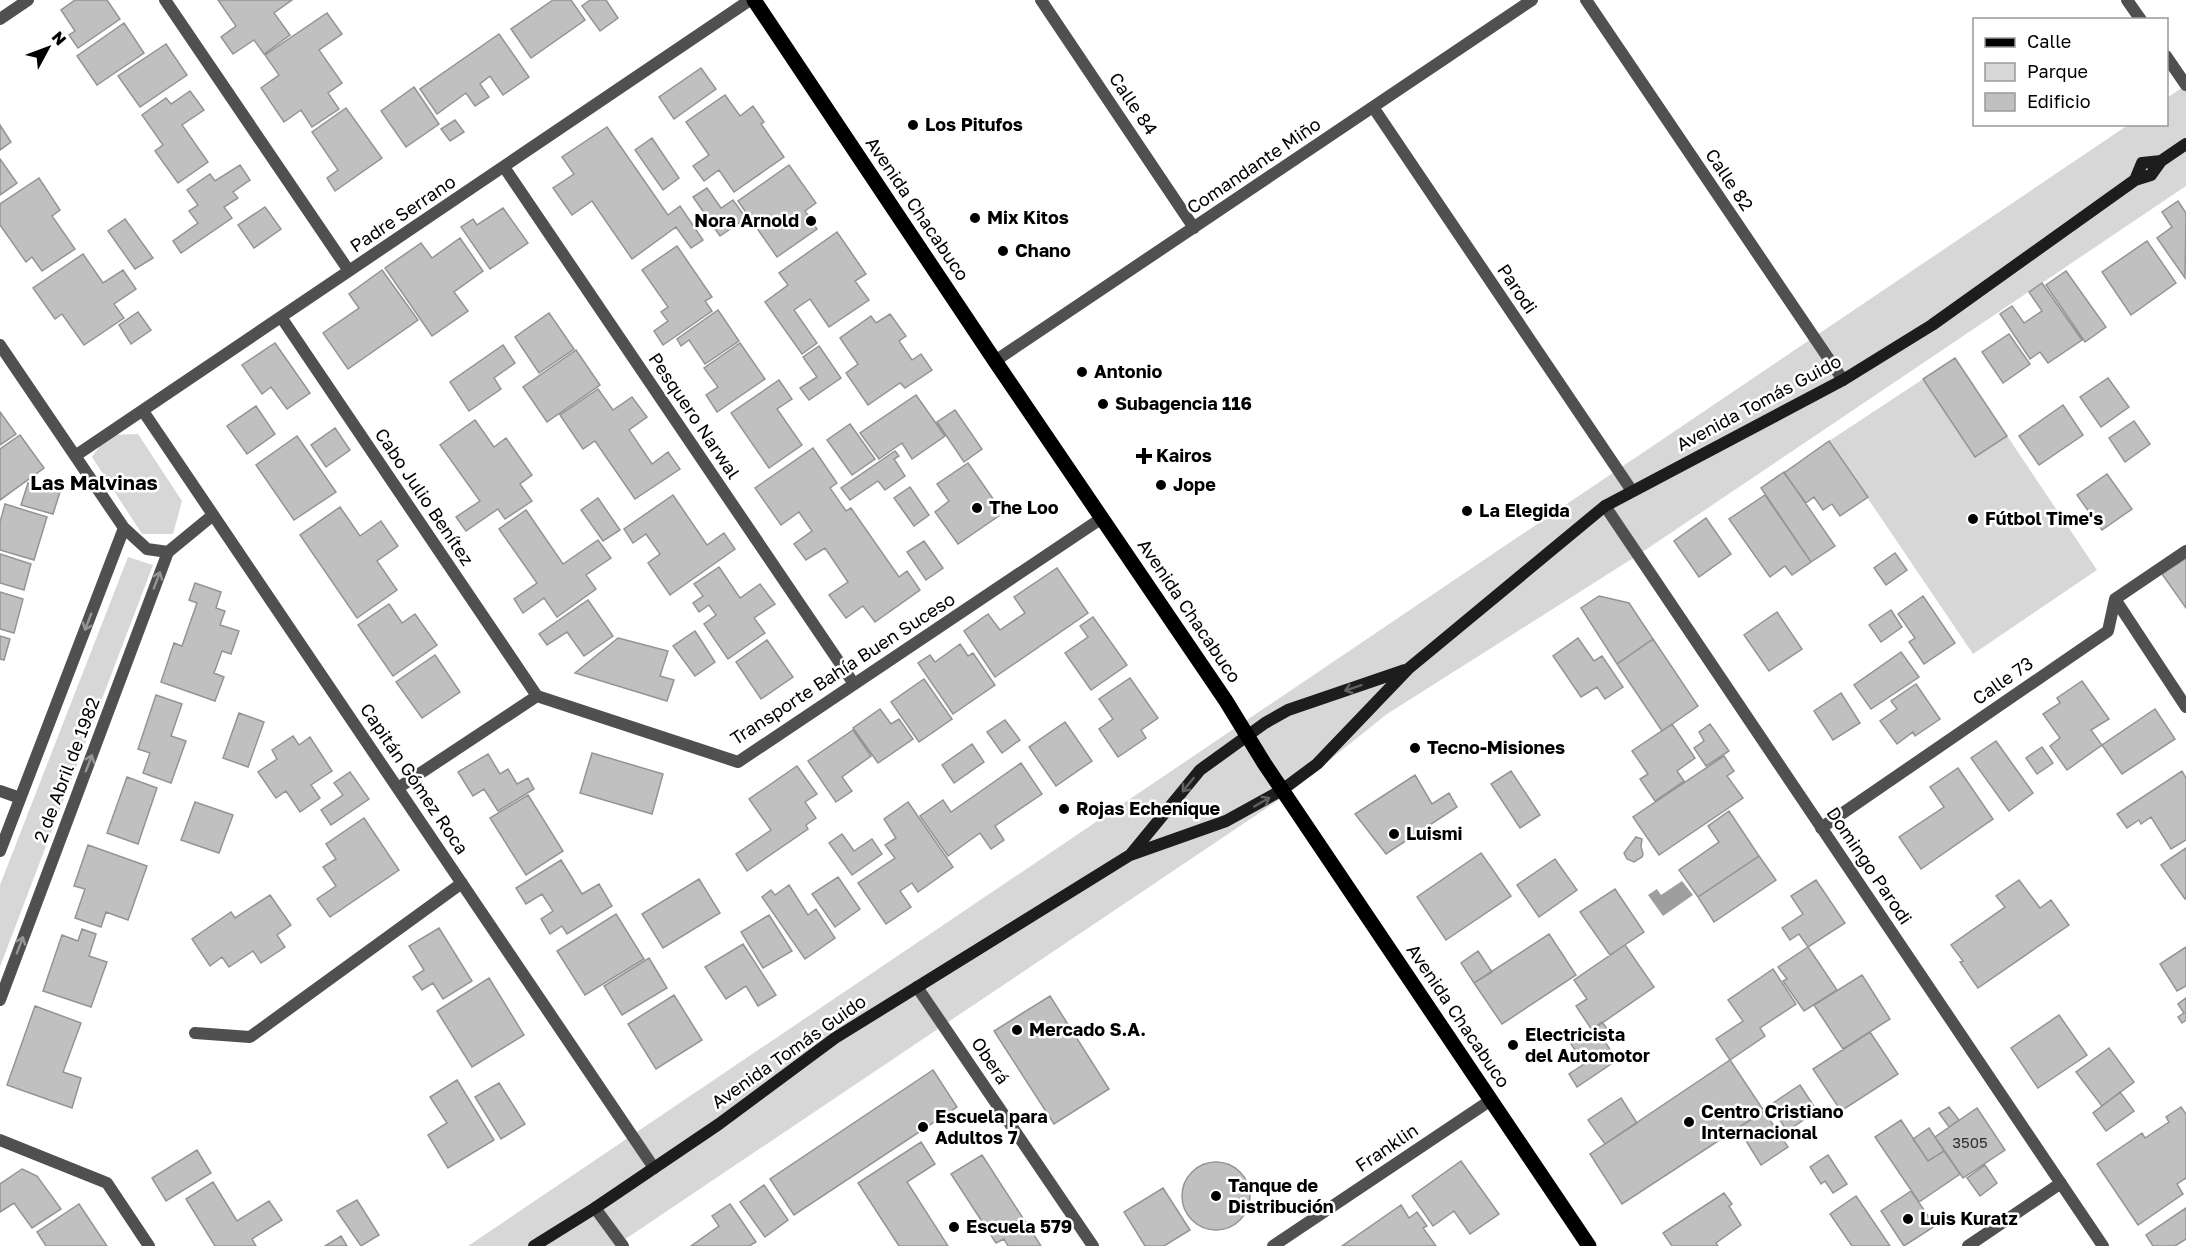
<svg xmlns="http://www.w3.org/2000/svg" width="2186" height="1246" viewBox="0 0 2186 1246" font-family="'Golos Text',sans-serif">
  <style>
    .green { fill: #d7d7d7 }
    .water { fill: #9e9e9e }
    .building { fill: #c0c0c0; stroke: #949494; stroke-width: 1.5 }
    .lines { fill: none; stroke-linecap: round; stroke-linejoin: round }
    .street { stroke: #505050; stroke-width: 12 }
    .secondary { stroke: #1d1d1d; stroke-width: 12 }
    .primary { stroke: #000; stroke-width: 15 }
    .oneway { stroke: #969696 }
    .oneway2 { stroke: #616161 }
    .poi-dot { fill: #000; stroke: #fff; stroke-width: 2 }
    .labels { text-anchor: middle; stroke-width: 5; stroke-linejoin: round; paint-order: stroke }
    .number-label { font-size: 15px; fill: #303030 }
    .street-label { font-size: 18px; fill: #000; stroke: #fff }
    .poi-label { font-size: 18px; font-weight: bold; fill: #000; stroke: #fff; text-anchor: start }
    .neighbourhood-label { font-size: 20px; font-weight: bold; fill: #000; stroke: #fff }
  </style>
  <rect width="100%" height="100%" fill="#fff"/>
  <path class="green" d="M2186 85V186L1638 555 1387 714 1286 795 615 1246H468L2128 125 2166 124 2167 98Z
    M1955 358 2097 570 1973 654 1829 441Z
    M138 434 182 501 173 534H142L92 457 108 435Z
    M128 557 153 565 0 967V885Z"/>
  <path class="water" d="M1682 881 1693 895 1663 916 1648 895 1657 889 1661 895Z"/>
  <path class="building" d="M75 0H107L120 19 78 48 69 35 75 31 61 10Z
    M218 0H292L274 13 290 35 264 54 254 40 233 54 221 37 236 26Z
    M553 0H571L585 20 531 58 511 29Z
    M590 0H606L618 18 600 31 582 6Z
    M327 13 342 34 319 50 342 83 328 93 339 109 312 127 301 110 284 122 261 88 279 75 265 55Z
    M124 23 144 53 97 85 77 56Z
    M499 34 529 77 503 95 490 76 480 84 489 97 475 106 466 93 437 114 420 89Z
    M166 44 187 75 140 107 118 76Z
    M701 68 716 89 674 119 659 97Z
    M414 87 439 124 406 147 381 111Z
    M190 91 204 110 182 125 208 162 178 183 155 151 163 145 142 115 166 98 171 104Z
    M725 95 740 116 753 106 764 122 761 124 784 157 734 192 719 170 704 181 693 166 709 155 686 122Z
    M346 108 382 158 335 191 327 178 338 170 312 132Z
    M455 120 464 132 450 141 441 129Z
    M0 125 11 142 0 150Z
    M607 127 668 215 680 206 703 240 691 248 676 227 632 259 592 201 572 215 553 188 574 174 562 157Z
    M652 138 679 178 663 190 635 150Z
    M0 159 17 183 0 195Z
    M240 165 250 180 233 192 238 198 224 207 232 218 181 253 173 241 198 223 189 211 198 205 187 190 210 174 215 181Z
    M789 165 816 203 805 211 817 229 777 257 738 201Z
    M39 178 60 210 52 216 75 249 42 271 32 257 26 262 0 225V204Z
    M707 188 721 208 733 200 746 218 720 236 693 197Z
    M2178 201 2186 213 2185 278 2157 238 2172 227 2162 212Z
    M265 207 281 229 254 248 238 225Z
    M503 208 528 243 490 269 461 227 473 219 477 225Z
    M125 219 153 258 135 269 108 231Z
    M837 232 866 274 855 281 869 300 829 327 810 299 794 310 817 343 802 354 765 302 788 285 779 273Z
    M460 238 483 271 454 292 468 311 432 336 385 268 421 243 432 258Z
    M2147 241 2176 283 2131 315 2102 272Z
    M677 246 712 297 705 301 712 311 663 345 654 331 668 321 661 312 668 307 642 270Z
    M83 254 103 283 123 270 136 289 114 304 124 318 84 345 62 314 55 319 33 288Z
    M382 270 418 320 348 369 323 333 359 308 349 294Z
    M2066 271 2106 327 2085 342 2046 285Z
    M2042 283 2082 340 2048 363 2040 352 2030 359 2000 314 2012 306 2024 323 2042 311 2029 292Z
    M718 310 739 341 705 364 689 340 681 346 677 339Z
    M138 312 151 330 131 344 119 325Z
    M549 313 574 349 539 373 515 337Z
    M890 314 906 336 899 341 912 360 921 354 932 370 905 388 900 383 868 405 846 373 858 364 840 338 871 316 876 323Z
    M2009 334 2030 364 2003 383 1982 352Z
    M275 343 310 393 287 409 271 387 262 394 242 365Z
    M740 343 765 379 717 412 706 395 718 387 704 368Z
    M503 345 515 363 494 378 501 389 469 411 450 382Z
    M819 346 841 378 809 400 800 388 817 377 803 357Z
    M576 350 600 385 547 422 523 387Z
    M1955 358 2007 436 1975 457 1923 379Z
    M2108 378 2129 407 2101 427 2080 397Z
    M779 380 792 399 777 409 802 445 769 468 731 413Z
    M598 389 613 410 632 397 647 417 629 430 652 464 668 452 680 469 635 499 595 441 583 449 560 415Z
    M916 395 945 436 912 459 902 443 879 459 860 433Z
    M2063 405 2083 435 2039 465 2019 436Z
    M256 406 275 434 247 454 227 426Z
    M955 410 982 449 964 462 937 422Z
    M0 412 16 434 0 445Z
    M475 420 494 447 506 438 532 475 520 484 532 501 505 519 498 509 466 531 456 517 480 501 440 445Z
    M2134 421 2150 444 2125 462 2109 438Z
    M850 424 875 459 852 475 827 440Z
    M335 428 350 450 326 467 311 445Z
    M20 435 44 468 0 500V449Z
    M297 436 336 492 294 520 256 465Z
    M1829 441 1868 497 1840 516 1832 504 1823 510 1814 497 1806 503 1784 473Z
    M813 448 837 483 830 488 846 511 851 508 899 577 907 571 920 590 875 622 863 606 846 618 829 595 848 582 825 548 806 560 794 544 812 531 799 512 781 525 755 488Z
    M895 451 899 456 894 459 905 476 885 490 878 481 850 500 841 488Z
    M968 463 1003 513 958 544 935 512 949 501 937 484Z
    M1784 472 1835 546 1811 562 1761 488Z
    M2107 474 2132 509 2102 530 2077 495Z
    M28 483 60 492 53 514 21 505Z
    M910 487 929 515 914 526 894 498Z
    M673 495 707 545 724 533 735 549 670 595 648 563 660 554 646 534 633 543 624 529Z
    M1765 495 1811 562 1792 575 1785 566 1770 577 1729 519Z
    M598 498 620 530 603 541 581 510Z
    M5 504 47 517 34 560 0 550V522Z
    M340 507 360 536 381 521 398 546 377 561 397 590 357 618 300 535Z
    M526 510 563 564 598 540 611 558 586 575 596 589 557 617 544 598 523 613 514 599 537 583 499 529Z
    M1706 518 1731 554 1699 577 1674 541Z
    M924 541 943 568 926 580 907 552Z
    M1895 553 1907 570 1886 585 1874 568Z
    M0 554 31 564 24 590 0 583Z
    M2186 558V608L2162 574Z
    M719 567 740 598 760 584 775 604 754 618 765 633 728 659 704 624 716 615 709 605 699 612 693 603 703 596 694 584Z
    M1057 568 1088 613 995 677 964 631 988 614 1000 630 1025 613 1014 597Z
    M195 583 221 592 216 608 225 611 220 625 239 631 231 654 222 651 214 673 224 677 215 701 161 682 174 643 182 646 197 603 189 600Z
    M0 592 23 599 14 633 0 629Z
    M1599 596 1629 603 1653 639 1617 664 1581 608Z
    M1923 596 1955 643 1924 664 1909 642 1915 638 1898 614Z
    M588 600 613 636 584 656 567 632 547 645 539 634Z
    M389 604 402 623 415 614 437 645 393 676 358 625Z
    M1891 610 1902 627 1881 642 1869 625Z
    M1777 612 1802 649 1769 671 1744 635Z
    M1093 617 1127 665 1091 690 1065 653 1088 637 1080 626Z
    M695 631 715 662 695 676 673 646Z
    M0 636 10 639 4 660 0 659Z
    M618 638 668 651 660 676 674 680 667 701 575 673Z
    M1578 638 1594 661 1602 656 1623 687 1605 699 1597 687 1581 697 1553 656Z
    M1653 639 1698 706 1662 731 1617 664Z
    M767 640 793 677 761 699 736 662Z
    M960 644 968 656 973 653 995 685 953 714 918 663 930 655 935 662Z
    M1901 652 1919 677 1871 709 1854 685Z
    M435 655 460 692 422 718 396 682Z
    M1130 678 1158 718 1141 730 1146 738 1118 757 1099 729 1113 719 1099 699Z
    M924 679 952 719 919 742 891 702Z
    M2082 681 2109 719 2091 730 2102 745 2067 770 2050 746 2060 738 2043 714 2060 703 2057 698Z
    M1916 684 1940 719 1915 736 1913 732 1897 744 1880 721 1897 709 1891 701Z
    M1841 693 1860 723 1833 740 1814 711Z
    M156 695 182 704 171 736 186 741 171 783 143 773 150 753 138 749Z
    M880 709 891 724 899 719 913 739 878 763 853 728Z
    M2155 709 2175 739 2122 774 2102 745Z
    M239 713 264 722 248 767 223 758Z
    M1005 720 1020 740 1002 753 987 732Z
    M1065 722 1092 761 1056 786 1029 747Z
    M1672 724 1695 758 1677 771 1684 781 1655 801 1640 779 1648 774 1632 751Z
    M1710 724 1729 751 1706 766 1694 748 1704 741 1699 732Z
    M853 730 871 756 842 777 852 791 836 802 808 761Z
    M293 736 299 745 310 737 332 771 311 785 320 798 300 812 286 791 276 798 258 772 277 759 272 750Z
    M1996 741 2033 793 2009 811 1971 758Z
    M972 744 984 762 954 783 942 765Z
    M2042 747 2053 763 2037 774 2026 758Z
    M592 753 663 774 652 814 580 793Z
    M488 754 500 774 508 769 517 784 528 778 534 789 498 811 484 789 473 796 458 772Z
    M1724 756 1734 771 1727 776 1743 798 1659 855 1633 817Z
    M1021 763 1042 794 995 826 1004 840 991 849 980 833 948 856 920 816 943 800 951 812Z
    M797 766 817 794 805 802 816 818 806 825 808 829 747 871 736 854 771 830 749 799Z
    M1958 768 1993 819 1921 869 1899 837 1944 807 1930 787Z
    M1511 771 1540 815 1520 828 1491 784Z
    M2182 771 2186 778V840L2171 849 2151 817 2141 824 2139 820 2127 828 2117 814Z
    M350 772 369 799 331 825 321 810 343 795 334 783Z
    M1415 775 1432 804 1449 793 1457 807 1386 854 1355 814Z
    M127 777 157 788 138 844 107 833Z
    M528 795 563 851 526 875 490 818Z
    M195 802 233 815 219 853 181 840Z
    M908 802 953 867 918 892 912 883 900 891 911 907 886 924 858 883 895 858 885 845 896 838 884 819Z
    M1729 811 1759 856 1698 897 1679 870 1719 842 1708 826Z
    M364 818 399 870 330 917 317 899 336 886 323 867 336 859 326 844Z
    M842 834 854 851 872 839 882 854 852 875 829 843Z
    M1636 837 1642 839 1641 847 1643 854 1642 857 1634 862 1627 859 1624 853Z
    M88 845 147 866 128 920 106 912 101 927 75 918 85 889 74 886Z
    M2186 848V899H2185L2161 865Z
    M1481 853 1511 896 1446 940 1417 897Z
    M1759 856 1776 880 1714 922 1698 897Z
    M1555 859 1577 890 1539 917 1517 885Z
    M561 860 582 894 599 884 612 906 567 934 562 926 550 934 541 919 553 911 542 894 526 904 516 888Z
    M838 877 860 909 835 927 812 894Z
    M699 879 720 913 663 948 642 914Z
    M1816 880 1845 923 1808 947 1799 934 1790 940 1782 928 1803 914 1791 896Z
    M2019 880 2040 908 2051 900 2069 925 1978 988 1960 962 1963 961 1951 945 2005 907 1996 896Z
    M789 885 808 915 816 909 835 938 805 959 762 897 771 890 775 895Z
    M1615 889 1644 932 1610 955 1580 912Z
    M270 895 291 925 277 935 285 947 261 963 253 951 229 967 222 957 210 966 192 939 231 912 235 918Z
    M616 914 644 959 585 995 557 951Z
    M769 915 792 951 763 968 741 932Z
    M439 928 472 981 443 999 433 983 422 990 413 977 424 970 409 946Z
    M82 929 96 934 89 956 107 962 91 1007 43 991 62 935 78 941Z
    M1549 934 1576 975 1502 1024 1474 983Z
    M743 944 776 995 758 1006 746 986 726 999 705 967Z
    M1625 945 1654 987 1592 1030 1576 1006 1587 999 1574 980Z
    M1808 947 1837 990 1804 1011 1783 981 1787 979 1778 967Z
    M2186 947V986L2177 991 2160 964Z
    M1478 951 1492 972 1474 983 1461 963Z
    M649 958 667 988 622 1015 604 986Z
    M1773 969 1796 1004 1760 1028 1765 1036 1730 1060 1716 1039 1743 1021 1728 1000Z
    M1862 975 1890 1019 1843 1049 1814 1005Z
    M489 978 524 1035 472 1067 437 1011Z
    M674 995 702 1040 656 1069 628 1024Z
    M1050 996 1109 1089 1054 1124 994 1031Z
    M2186 998V1020L2182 1023 2178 1017 2184 1013 2178 1004Z
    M35 1006 81 1023 63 1072 81 1078 72 1108 7 1085Z
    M2059 1015 2087 1055 2038 1088 2011 1048Z
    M1602 1022 1613 1037 1605 1042 1617 1060 1577 1087 1569 1074 1584 1064 1571 1044Z
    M1870 1032 1898 1074 1841 1111 1813 1069Z
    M2109 1048 2134 1082 2102 1106 2076 1072Z
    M1730 1060 1764 1111 1622 1204 1590 1154Z
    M933 1070 957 1107 794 1215 770 1179Z
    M457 1080 494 1140 448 1168 428 1135 447 1123 430 1097Z
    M499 1083 525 1124 501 1139 475 1097Z
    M1800 1085 1817 1111 1787 1131 1770 1105Z
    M2120 1092 2134 1111 2106 1131 2093 1113Z
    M1621 1098 1637 1123 1605 1144 1588 1120Z
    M1949 1107 1959 1120 1949 1127 1939 1113Z
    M2181 1107 2186 1114V1178L2177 1184 2183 1194 2138 1225 2097 1164 2142 1133 2145 1138 2169 1122 2166 1117Z
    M1977 1108 2005 1150 1963 1178 1935 1137Z
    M1764 1111 1788 1147 1761 1165 1738 1128Z
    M1901 1120 1928 1161 1944 1151 1960 1174 1919 1202 1875 1137Z
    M1929 1128 1944 1151 1928 1161 1913 1139Z
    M921 1142 935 1164 907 1182 948 1246H899L858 1183Z
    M197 1150 211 1173 166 1201 152 1178Z
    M982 1155 1041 1246H1008L1004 1239 996 1243 951 1174Z
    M1828 1155 1847 1184 1833 1193 1825 1181 1821 1184 1810 1167Z
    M1461 1161 1499 1214 1470 1234 1454 1211 1433 1226 1412 1196Z
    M1182 1196a34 34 0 1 1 68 0a34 34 0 1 1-68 0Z
    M1985 1165 1997 1183 1980 1196 1967 1178Z
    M22 1169 37 1176 61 1209 32 1228 14 1203 0 1212V1184Z
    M213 1182 237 1221 269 1201 282 1220 252 1239 256 1246H215L186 1199Z
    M764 1185 788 1220 765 1237 740 1202Z
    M1163 1188 1190 1230 1164 1246H1145L1124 1212Z
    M1911 1191 1935 1226 1904 1246 1881 1211Z
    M1724 1193 1732 1204 1729 1206 1741 1225 1716 1243 1718 1246H1672L1663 1233Z
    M1856 1196 1890 1246H1852L1830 1214Z
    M357 1200 379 1235 361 1246 337 1211Z
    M79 1204 107 1246H46L37 1232Z
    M730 1204 756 1242 749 1246H691L719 1226 712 1216Z
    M1401 1205 1409 1218 1417 1212 1427 1226 1423 1228 1436 1246H1342Z
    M2186 1208V1239L2175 1246H2153L2146 1235Z
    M341 1236 347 1246H325Z"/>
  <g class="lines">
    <path class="street" d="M165 0 349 271
      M1041 0 1194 228
      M1586 0 1843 380
      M2127 0 2141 20
      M0 19 28 0
      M2166 56 2186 85
      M1373 107 1632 491
      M504 167 854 684
      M281 317 537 696
      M0 345 124 528 147 549 168 552 213 515
      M995 361 1532 0
      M143 411 654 1168
      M75 456 750 0
      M1605 506 2103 1246
      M2115 599 2186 707
      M398 788 537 696 738 762 1102 518
      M0 791 20 798
      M1821 828 2108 631 2115 599 2186 551
      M0 851 124 528
      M917 987 1093 1246
      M0 1000 168 552
      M195 1033 250 1037 462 883
      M0 1140 107 1183 149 1246
      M595 1208 623 1246
      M1273 1246 1491 1100
      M1968 1246 2061 1183"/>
    <path class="secondary" d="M2135 180 2142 163 2161 161
      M1131 854 1200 770 1265 723 1288 710 1405 670
      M534 1246 595 1208 719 1124 835 1038 1130 855 1226 821 1282 790 1317 764 1408 669 1605 506 1843 380 1932 325 2135 180 2151 175 2161 161 2186 144"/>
    <path class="primary" d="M754 0 995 361 1226 701 1264 763 1589 1246"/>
  </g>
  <defs><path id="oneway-shaft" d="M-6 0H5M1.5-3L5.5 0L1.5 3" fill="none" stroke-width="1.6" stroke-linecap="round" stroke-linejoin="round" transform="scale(1.5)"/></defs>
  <g class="oneway">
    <use href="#oneway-shaft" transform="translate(157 580) rotate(-69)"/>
    <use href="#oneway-shaft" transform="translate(88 622) rotate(111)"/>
    <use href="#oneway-shaft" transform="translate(89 763) rotate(-69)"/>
    <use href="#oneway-shaft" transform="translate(20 945) rotate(-69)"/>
  </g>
  <g class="oneway2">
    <use href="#oneway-shaft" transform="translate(1353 688) rotate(161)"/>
    <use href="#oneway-shaft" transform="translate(1188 785) rotate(129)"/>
    <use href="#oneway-shaft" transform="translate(1262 802) rotate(-30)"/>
  </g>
  <g class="poi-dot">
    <circle cx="913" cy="125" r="6"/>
    <circle cx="975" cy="218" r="6"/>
    <circle cx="811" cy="221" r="6"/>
    <circle cx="1003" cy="251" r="6"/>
    <circle cx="1082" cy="372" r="6"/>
    <circle cx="1103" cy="404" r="6"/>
    <path d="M1141 447h6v6h6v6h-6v6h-6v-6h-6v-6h6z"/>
    <circle cx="1161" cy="485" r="6"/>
    <circle cx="977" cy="508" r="6"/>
    <circle cx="1467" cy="511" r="6"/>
    <circle cx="1973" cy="519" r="6"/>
    <circle cx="1415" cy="748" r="6"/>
    <circle cx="1064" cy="809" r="6"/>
    <circle cx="1394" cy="834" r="6"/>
    <circle cx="1017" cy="1030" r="6"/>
    <circle cx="1513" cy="1045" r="6"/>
    <circle cx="1689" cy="1122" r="6"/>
    <circle cx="923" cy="1127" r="6"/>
    <circle cx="1216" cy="1196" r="6"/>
    <circle cx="1908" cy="1219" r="6"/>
    <circle cx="954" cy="1227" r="6"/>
  </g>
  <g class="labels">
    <g class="number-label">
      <text x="1970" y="1148">3505</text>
    </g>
    <g class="street-label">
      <text transform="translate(1133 104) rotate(56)" y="6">Calle 84</text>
      <text transform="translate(1254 166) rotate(-34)" y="6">Comandante Miño</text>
      <text transform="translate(1729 180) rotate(56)" y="6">Calle 82</text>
      <text transform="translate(917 209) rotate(56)" y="6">Avenida Chacabuco</text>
      <text transform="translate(403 214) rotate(-34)" y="6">Padre Serrano</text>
      <text transform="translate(1517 289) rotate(56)" y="6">Parodi</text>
      <text transform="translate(1759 403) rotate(-28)" y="6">Avenida Tomás Guido</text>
      <text transform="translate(694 416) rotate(56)" y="6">Pesquero Narwal</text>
      <text transform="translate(424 497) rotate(56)" y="6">Cabo Julio Benítez</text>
      <text transform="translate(1189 611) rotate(56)" y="6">Avenida Chacabuco</text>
      <text transform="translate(843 669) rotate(-33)" y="6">Transporte Bahía Buen Suceso</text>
      <text transform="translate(2003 681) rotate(-35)" y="6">Calle 73</text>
      <text transform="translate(67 770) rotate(-69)" y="6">2 de Abril de 1982</text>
      <text transform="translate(414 779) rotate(56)" y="6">Capitán Gómez Roca</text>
      <text transform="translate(1869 866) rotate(56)" y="6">Domingo Parodi</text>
      <text transform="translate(1458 1016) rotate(56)" y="6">Avenida Chacabuco</text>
      <text transform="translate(789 1052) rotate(-35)" y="6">Avenida Tomás Guido</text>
      <text transform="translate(990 1061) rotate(56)" y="6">Oberá</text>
      <text transform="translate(1387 1148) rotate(-34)" y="6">Franklin</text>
    </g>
    <g class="poi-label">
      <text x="925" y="131">Los Pitufos</text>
      <text x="987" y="224">Mix Kitos</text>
      <text x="799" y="227" text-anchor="end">Nora Arnold</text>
      <text x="1015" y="257">Chano</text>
      <text x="1094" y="378">Antonio</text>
      <text x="1115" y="410">Subagencia 116</text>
      <text x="1156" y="462">Kairos</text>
      <text x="1173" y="491">Jope</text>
      <text x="989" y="514">The Loo</text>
      <text x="1479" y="517">La Elegida</text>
      <text x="1985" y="525">Fútbol Time's</text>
      <text x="1427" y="754">Tecno-Misiones</text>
      <text x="1076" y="815">Rojas Echenique</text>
      <text x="1406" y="840">Luismi</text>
      <text x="1029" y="1036">Mercado S.A.</text>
      <text x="1525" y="1041">Electricista<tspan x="1525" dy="21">del Automotor</tspan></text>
      <text x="1701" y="1118">Centro Cristiano<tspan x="1701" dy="21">Internacional</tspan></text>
      <text x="935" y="1123">Escuela para<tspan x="935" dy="21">Adultos 7</tspan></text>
      <text x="1228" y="1192">Tanque de<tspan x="1228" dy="21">Distribución</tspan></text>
      <text x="1920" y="1225">Luis Kuratz</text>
      <text x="966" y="1233">Escuela 579</text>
    </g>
    <g class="neighbourhood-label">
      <text x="94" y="490">Las Malvinas</text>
    </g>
  </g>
  <rect x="1973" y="18" width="195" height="108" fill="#ffffff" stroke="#999999" stroke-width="1.5"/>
  <rect x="1985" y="38" width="30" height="9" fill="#000000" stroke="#999999" stroke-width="1.5"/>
  <text x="2027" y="48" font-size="18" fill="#000000">Calle</text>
  <rect x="1985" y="63" width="30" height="18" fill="#d7d7d7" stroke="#999999" stroke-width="1.5"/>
  <text x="2027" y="78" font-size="18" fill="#000000">Parque</text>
  <rect x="1985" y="93" width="30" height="18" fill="#c0c0c0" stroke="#999999" stroke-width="1.5"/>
  <text x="2027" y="108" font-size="18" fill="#000000">Edificio</text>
  <g transform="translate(48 48) rotate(49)" stroke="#ffffff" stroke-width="4.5" paint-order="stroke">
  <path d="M0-4.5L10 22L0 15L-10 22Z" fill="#000000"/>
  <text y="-9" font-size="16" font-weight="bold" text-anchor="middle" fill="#000000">N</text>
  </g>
</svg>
